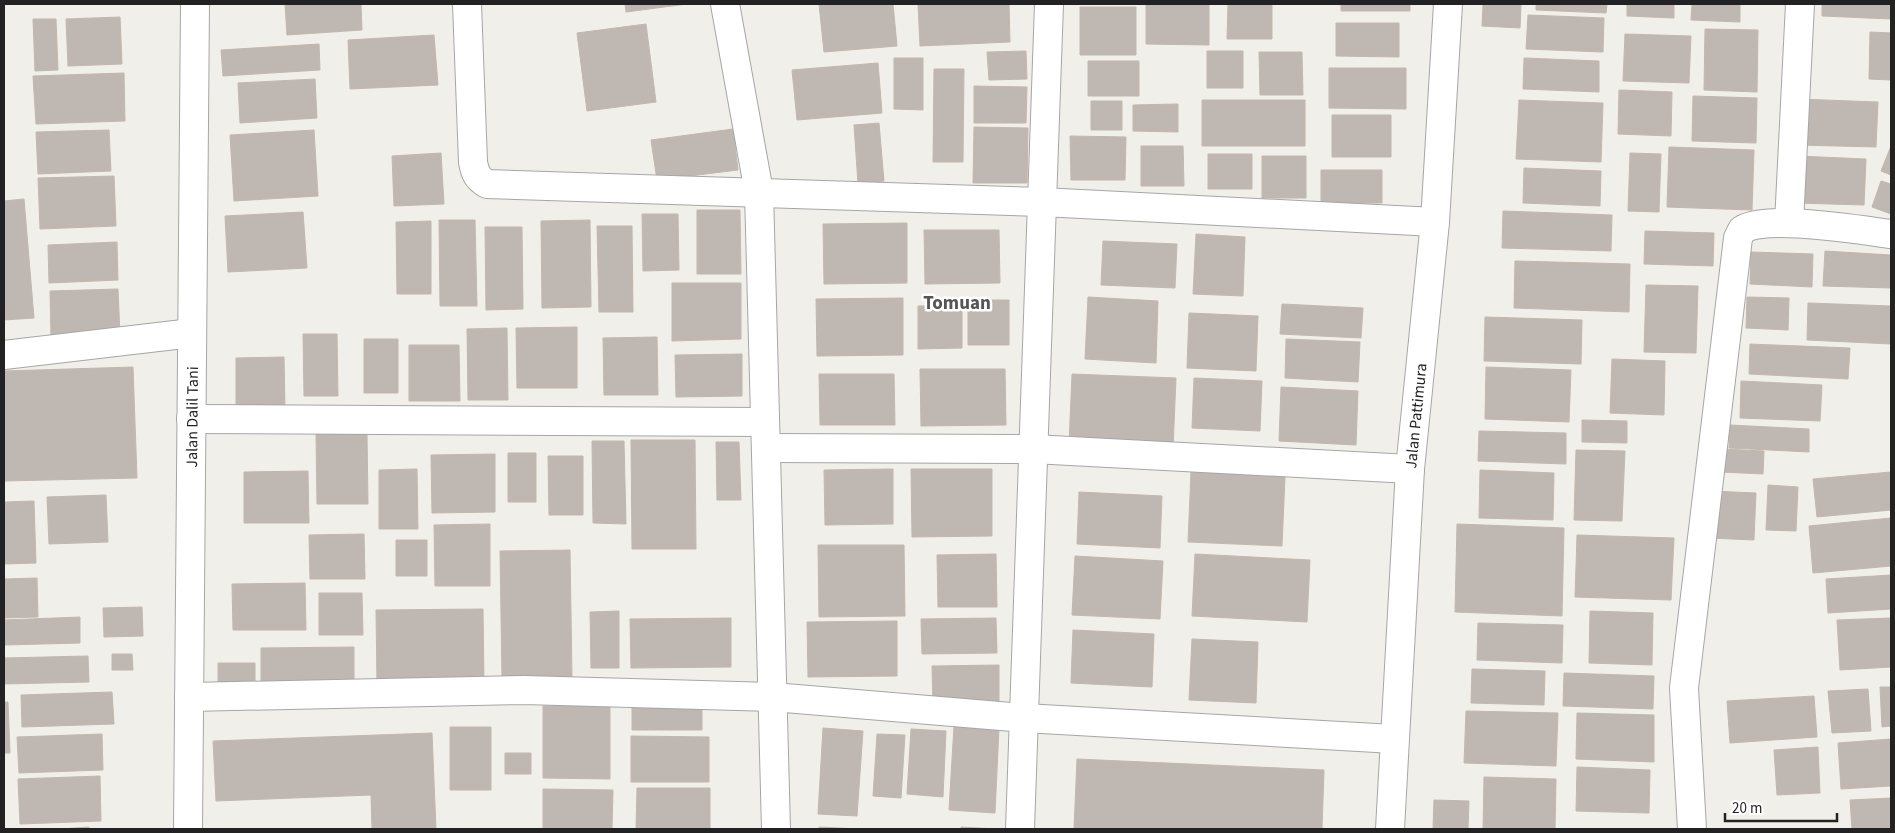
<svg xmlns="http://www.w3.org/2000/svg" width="1895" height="833" viewBox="0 0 1895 833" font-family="'Source Sans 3',sans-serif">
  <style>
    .building { fill: #bfb8b2; stroke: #c3b7ac }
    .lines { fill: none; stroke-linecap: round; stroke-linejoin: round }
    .minor-casing { stroke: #a6a6a6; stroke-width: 30 }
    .minor { stroke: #fff; stroke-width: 28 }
    .labels { text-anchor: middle; stroke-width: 5; stroke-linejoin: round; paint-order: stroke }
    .street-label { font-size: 16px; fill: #222; stroke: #fff }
    .quarter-label { font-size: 19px; font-weight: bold; fill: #555; stroke: #fff }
  </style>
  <rect width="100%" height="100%" fill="#f1efe9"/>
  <path class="building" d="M285 4H361L362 30 287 35Z
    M625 4H687L626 12Z
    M819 4H893L897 46 824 52Z
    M918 4H1009L1010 42 920 46Z
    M1146 4H1209V45L1146 44Z
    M1228 4H1272V39H1227Z
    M1341 4H1410V11H1341Z
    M1483 4H1521L1520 28 1482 26Z
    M1536 4H1607L1606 13 1536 10Z
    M1627 4H1674V18L1627 16Z
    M1692 4H1740V22L1691 20Z
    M1822 4H1891V19L1822 16Z
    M1080 7H1136V55H1080Z
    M1528 15 1604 18 1603 52 1526 49Z
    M120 17 122 64 68 66 66 19Z
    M33 19H56L58 70 35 71Z
    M1336 23H1399V57L1336 56Z
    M646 24 656 102 587 111 577 33Z
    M1705 29 1758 30 1757 92 1704 90Z
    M1870 32 1891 33V80L1869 79Z
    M1625 34 1691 36 1689 83 1623 81Z
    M434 35 438 85 350 89 348 40Z
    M319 44 320 70 223 76 221 50Z
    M1026 51 1027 79 989 80 987 52Z
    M1207 51H1243V88H1207Z
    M1259 52H1302L1303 95H1260Z
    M894 58H923V110L894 109Z
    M1524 58 1599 61V92L1523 89Z
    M1088 61H1139V96H1088Z
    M878 63 882 113 797 120 792 70Z
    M1329 68H1406V109L1329 108Z
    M934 69H964L963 162H933Z
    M124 73 125 121 36 124 33 76Z
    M315 79 317 118 240 123 238 83Z
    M974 86 1027 87 1026 123H974Z
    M1619 90 1672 92 1671 136 1618 134Z
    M1693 96 1757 98 1756 143 1692 141Z
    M1798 99 1878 102 1876 147 1797 145Z
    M1202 100H1305V146H1202Z
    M1519 100 1603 103 1601 162 1516 159Z
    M1091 101H1122V130H1091Z
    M1178 104V132L1133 131V105Z
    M1332 115H1391V157H1332Z
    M879 123 884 181 858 184 854 125Z
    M974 127 1028 128 1027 183H973Z
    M733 129 738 170 657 180 651 140Z
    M109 130 111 171 38 174 36 132Z
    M314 130 318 196 234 201 230 135Z
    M1070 136 1126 137 1125 180H1071Z
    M1141 146H1183L1184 186H1141Z
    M1891 146V175L1881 171Z
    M1669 147 1754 150 1752 210 1667 207Z
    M441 153 444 204 394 206 392 156Z
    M1630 153 1661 154 1659 212 1628 211Z
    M1208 154H1252V189H1208Z
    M1262 156H1306V198H1262Z
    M1798 156 1866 159 1864 205 1796 203Z
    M1524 168 1601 171 1600 206 1523 203Z
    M1321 170H1382V203H1321Z
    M114 176 116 226 40 229 38 178Z
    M1881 181 1891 184V214L1872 207Z
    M24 199 34 318 4 320V201Z
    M697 210H740L741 274H697Z
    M1503 211 1612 215 1611 251 1502 248Z
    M303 212 307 268 228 272 225 216Z
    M642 214H678L679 270 643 271Z
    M439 220H475L477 306H440Z
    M590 220 591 307 542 308 541 221Z
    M431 221V294H397L396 222Z
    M907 223V283L824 284 823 224Z
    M597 226H632L633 312H599Z
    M485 227H522L523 309 486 310Z
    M924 230H999L1000 283 925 284Z
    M1645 231 1714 233 1713 266 1644 264Z
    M1196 234 1245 237 1243 296 1193 294Z
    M1103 241 1177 244 1175 288 1101 285Z
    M117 242 118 280 49 283 48 245Z
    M1825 251 1891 255V288L1823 286Z
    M1751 252 1813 254 1812 287 1750 284Z
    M1515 261 1630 264 1629 312 1514 308Z
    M672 283H741V339L672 341Z
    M1646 285 1698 286 1696 353 1644 352Z
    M118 289 120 335 51 337 50 291Z
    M1088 297 1158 301 1156 363 1085 359Z
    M1747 297 1789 298 1788 330 1746 328Z
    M903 298V355L817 356 816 299Z
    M968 300H1009V345H968Z
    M1808 303 1891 306V344L1807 340Z
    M1282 304 1363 308 1361 338 1280 334Z
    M962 305V348L918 349V306Z
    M1189 313 1258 316 1256 371 1187 368Z
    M1485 317 1582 320 1581 364 1484 361Z
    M577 327V388H517L516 328Z
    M507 328 508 400H468L467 329Z
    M303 334H337L338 396H304Z
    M657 337 658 395H604L603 338Z
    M364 339H398V393H364Z
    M1286 339 1360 342 1358 382 1285 378Z
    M1750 344 1850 348 1848 379 1749 374Z
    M409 345H459L460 401H409Z
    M742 354V396L676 397 675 355Z
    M284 357 285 409 236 410V358Z
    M1612 359 1665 361 1664 415 1610 413Z
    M133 367 137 478 4 481V371Z
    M1486 367 1571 370 1569 422 1485 419Z
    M920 369H1005L1006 425 921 426Z
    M819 374H894L895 425H820Z
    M1072 374 1176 378 1173 449 1069 444Z
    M1194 378 1262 381 1260 431 1192 428Z
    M1741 381 1822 385 1820 421 1740 418Z
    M1281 387 1358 391 1356 445 1279 441Z
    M1582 420 1627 421V443L1582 442Z
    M1730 425 1809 429V452L1729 448Z
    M1479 431 1566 433V464L1478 461Z
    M316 434H367L368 504H317Z
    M631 440H695L696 549H632Z
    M592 441H624L626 524 593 523Z
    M716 442H739L741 500H717Z
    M1722 449 1764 451 1763 474 1721 472Z
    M1576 450 1625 451 1622 521 1574 520Z
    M508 453H536V502H508Z
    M495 454V512L432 513 431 455Z
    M548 456H583V515H549Z
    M417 469 418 529H379V470Z
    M893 469V524L825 525 824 470Z
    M911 469H992V536L912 537Z
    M1480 470 1554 473 1553 520 1479 518Z
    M308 471 309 523H244V472Z
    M1191 472 1285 477 1282 546 1188 542Z
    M1891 472V510L1817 517 1813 479Z
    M1768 485 1798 487 1796 531 1766 530Z
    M1711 491 1756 493 1754 540 1709 538Z
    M1079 492 1162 496 1160 548 1077 544Z
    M106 495 108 542 49 544 47 497Z
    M34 501 36 563 4 564V502Z
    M1891 518V566L1813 573 1809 526Z
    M490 524V586H435L434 525Z
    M1457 524 1564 528 1562 616 1455 612Z
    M364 534 365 579H310L309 535Z
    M1577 535 1674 538 1671 600 1575 597Z
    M396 540H427V576H396Z
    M818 545H904L905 616 819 617Z
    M570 550 572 678 502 679 500 551Z
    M996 554 997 607H938L937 555Z
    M1195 554 1310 560 1307 622 1192 616Z
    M1075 556 1163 561 1160 619 1072 615Z
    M1891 575V609L1828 613 1826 579Z
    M37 578 38 617 4 618V579Z
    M305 583 306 630H233L232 584Z
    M319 593H362L363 635H319Z
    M142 607 143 636 104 637 103 608Z
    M483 609 484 684 377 685 376 610Z
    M619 611V668H591L590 612Z
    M1590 611 1653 613 1652 665 1589 663Z
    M80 617V643L4 645V620Z
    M731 618V667L631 668 630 619Z
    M996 618 997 653 922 654 921 619Z
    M1891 618V667L1840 670 1837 620Z
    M897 621V676L808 677 807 622Z
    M1478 623 1563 625 1562 663 1477 660Z
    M1073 630 1154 634 1152 687 1071 683Z
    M1192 639 1258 642 1256 703 1189 700Z
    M354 647V685L261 686V648Z
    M112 654H132L133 670H112Z
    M88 656 89 682 4 684V658Z
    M218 663H255V688H218Z
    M999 665V706H933L932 666Z
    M1472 669 1545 671 1544 705 1471 703Z
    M1564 673 1654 676 1653 709 1563 706Z
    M1880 687H1891V726L1882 727Z
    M1868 689 1871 731 1832 733 1828 691Z
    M112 692 114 724 22 727 21 695Z
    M1814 696 1817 737 1730 743 1727 701Z
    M4 702H8L10 753H4Z
    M632 704H702V730H632Z
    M543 706H610V779L543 778Z
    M1466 711 1558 713 1556 766 1464 763Z
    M1577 713 1654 715V762L1576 759Z
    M954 726 999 729 995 813 949 810Z
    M450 727H491V790H450Z
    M823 728 863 731 857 816 818 814Z
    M911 729 946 731 943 797 907 794Z
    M432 733 436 829H372L371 795 216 801 213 741Z
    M102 734 103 770 19 773 17 737Z
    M877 734 905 735 901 798 873 796Z
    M631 736 709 737V782H631Z
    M1891 739V786L1841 789 1838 743Z
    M1818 747 1820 793 1777 795 1774 750Z
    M505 753H531V774H505Z
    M1077 759 1324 770 1322 829H1074Z
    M1577 767 1650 770 1649 813 1576 811Z
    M100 776 101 821 20 824 18 779Z
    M1484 777 1556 779 1555 829H1483Z
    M637 788H710V829H636Z
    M543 789 613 790 612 829H543Z
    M1891 798V829H1852L1850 800Z
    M1434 800 1469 801 1468 829H1433Z
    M89 827V829H61Z
    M819 827 859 829H819Z
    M961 827 996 829H961Z"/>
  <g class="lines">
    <g class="minor-casing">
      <g id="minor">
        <path d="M467 4 473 162C475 173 477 178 487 184L1042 202 1435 222"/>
        <path d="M725 4 759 192 776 829"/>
        <path d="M1789 223 1800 4"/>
        <path d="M4 355 192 333"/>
        <path d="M191 419 765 422"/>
        <path d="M766 448 1033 449 1410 469"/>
        <path d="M189 697 524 690 773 697 1024 718 1394 739"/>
        <path id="s1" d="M188 829 195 4"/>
        <path d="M1020 829 1049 4"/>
        <path id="s2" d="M1390 829 1410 469 1435 222 1448 4"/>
        <path d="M1692 829 1684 688 1738 238 1742 230C1766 214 1860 230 1891 234"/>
      </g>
    </g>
    <use href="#minor" class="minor"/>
  </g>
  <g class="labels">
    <g class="street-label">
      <text dy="6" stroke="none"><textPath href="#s2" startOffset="414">Jalan Pattimura</textPath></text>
      <text dy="6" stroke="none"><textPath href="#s1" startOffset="412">Jalan Dalil Tani</textPath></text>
    </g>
    <g class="quarter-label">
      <text x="957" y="309">Tomuan</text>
    </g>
  </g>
  <rect width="1895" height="833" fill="none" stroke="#222222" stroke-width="10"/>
  <path d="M1725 813v8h112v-8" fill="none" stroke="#222222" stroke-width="2.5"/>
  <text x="1732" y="813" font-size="15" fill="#222222" stroke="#ffffff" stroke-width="4" paint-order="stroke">20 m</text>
</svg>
